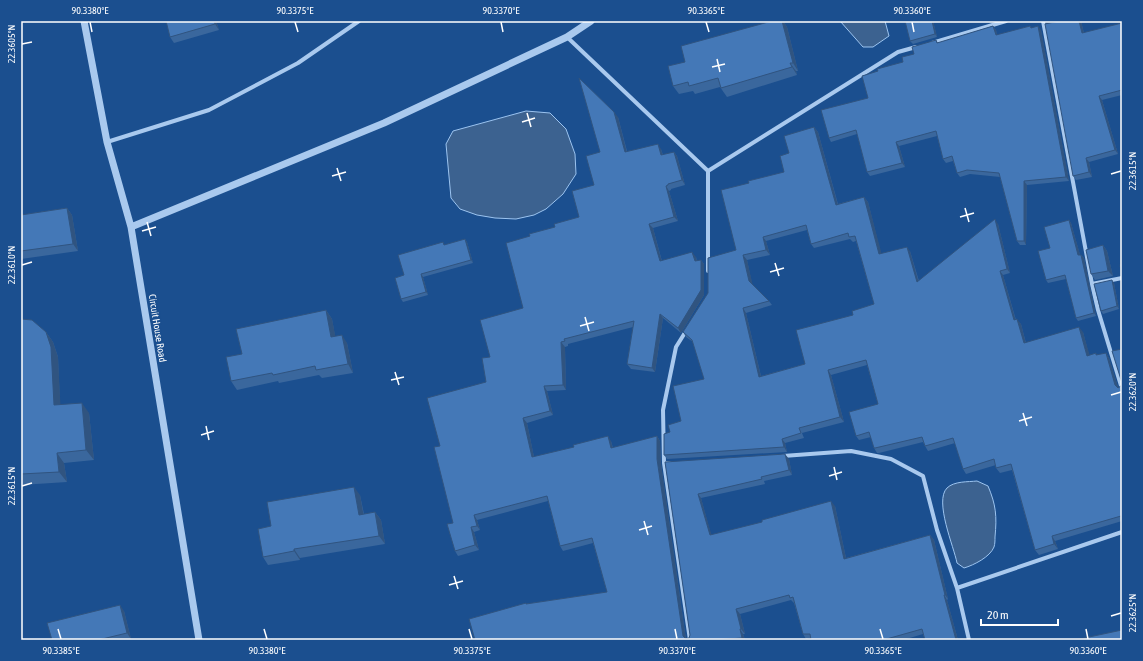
<svg xmlns="http://www.w3.org/2000/svg" width="1143" height="661" viewBox="0 0 1143 661" font-family="'Asap Condensed',sans-serif">
  <style>
    .water { fill: #3c6290; stroke: #9cc4f0 }
    .lines { fill: none; stroke-linecap: round; stroke-linejoin: round }
    .minor { stroke: #a9c9ee; stroke-width: 4 }
    .tertiary { stroke: #a9c9ee; stroke-width: 7 }
    .wall { fill: #3a679d; fill-rule: evenodd }
    .shaded-wall { fill: #305480 }
    .building { fill: #4478b7; stroke: #305480; fill-rule: evenodd }
    .ticks { fill: none; stroke: #fff; stroke-width: 1.5 }
    .labels { text-anchor: middle; stroke-width: 3.5; stroke-linejoin: round; paint-order: stroke }
    .street-label { font-size: 10px; fill: #fff; stroke: #1b4f8f }
    .neatline { fill: none; stroke: #fff; stroke-width: 1.5 }
    .ticks-label { font-size: 10px; text-anchor: middle; fill: #fff }
  </style>
  <rect width="100%" height="100%" fill="#1b4f8f"/>
  <path class="water" d="M840 21H885L889 36 873 47H863Z
    M526 111 550 113 566 129 575 154 576 174 563 194 546 209 534 215 516 219 495 218 477 215 460 209 451 198 446 144 453 131Z
    M977 481 988 486C996 505 997 516 995 537 995 540 995 544 994 547 990 557 974 565 964 568L957 563C954 547 934 501 947 488 954 481 968 482 977 481Z"/>
  <g class="lines">
    <path class="minor" d="M1043 21 1092 284 1098 310 1122 389
      M567 37 708 171V271
      M932 43 1006 21
      M107 142 209 110 298 63 359 21
      M708 171 898 52 916 47
      M1092 284 1122 278
      M783 456 851 451 891 459 923 476 937 530 957 588 969 640
      M664 463 690 640
      M670 463H664L663 410 676 347 686 331
      M957 588 1122 532"/>
    <path class="tertiary" d="M84 21 107 142 131 227 199 640
      M131 227 384 123 567 37 591 21"/>
  </g>
  <path class="wall" d="M216 21 219 30 174 43 170 37Z
    M772 21H783L787 27 798 71H796L797 75 727 97 720 87 695 94 693 91 679 94 673 86 685 62Z
    M906 21H933L937 37 913 44 910 41Z
    M1059 21H1081L1084 33 1122 23V95L1102 100 1118 154 1089 162 1092 177 1076 180 1073 176Z
    M993 26 996 30 997 35 1030 26 1031 28 1041 30 1069 181 1027 185 1026 245H1020L1017 241 1000 177 970 174 960 177 957 173 953 161 946 163 943 159 937 136 899 146 905 167 870 176 867 172 857 134 831 142 829 138 868 98 878 71 903 62 914 54 936 40 938 43Z
    M618 117 627 151 661 149 663 155 674 152 677 156 685 185 671 189V190L669 191 678 221 653 228 662 261 696 257 697 261 701 260 704 264V295L681 333 663 318 655 372 631 369 627 364 633 327 568 344V346L565 347 566 390 547 391 553 415 527 423 534 457 611 441 613 448 657 436 660 441 661 464 686 639 689 638 690 635 665 462 789 459 792 475 764 481 765 484 701 498 711 535 835 506 846 558 930 535 934 540 948 599 947 600 958 640H925L923 634 903 640H811V638L806 639 803 634 794 603 791 600 740 614 745 634H743L745 640H475L526 604 607 592 593 543 563 551 560 546 548 501 477 520 480 530 474 532 479 550 458 556 455 551 453 523 440 446 486 382 490 357 523 308 530 236 555 227 579 217 594 185 600 152Z
    M814 127 818 132 838 204 864 197 868 202 881 254 910 251 919 281 998 224 1010 273 1003 275 1016 320 1021 324 1026 343 1083 332 1089 355H1097L1106 353 1109 358 1118 387 1121 386 1122 384V521L1055 541 1058 549 1039 555 1035 550 1012 470 1000 473 996 468V465L966 474 963 469 955 443 928 451 925 446 923 442 879 453H877L874 448 871 437 859 440 856 436 878 404 867 365 831 375 844 422 802 433 804 438 785 443 787 452 667 459 664 455 670 432 681 421 704 379 693 342 686 337 683 332 736 250 749 183 784 172 789 153ZM807 230 811 244 814 248 850 239 853 242 856 241 874 304 853 315 805 364 761 376 746 313 772 305 769 301 752 284 747 260 770 255 766 241Z
    M67 208 72 215 78 251 21 259V215Z
    M1069 220 1071 223 1080 255H1081L1084 258 1096 316 1078 321 1076 318 1066 279 1048 283 1046 280 1050 248Z
    M465 239 467 242 473 263 423 277 428 295 403 302 401 299 404 275 445 245Z
    M1103 245 1107 251 1113 276 1095 280 1091 274Z
    M1114 283 1119 309 1103 314 1101 311Z
    M326 310 332 319 335 336 347 343 353 373 322 378 319 375 279 383 278 381 237 390 231 381 242 354Z
    M21 319 46 332 53 342 58 357 60 405 89 413 94 460 64 463 67 482 21 485Z
    M360 495 364 514 375 512 381 520 385 544 300 558V560L268 565 263 557Z
    M124 611 131 639 126 640H52Z"/>
  <path class="shaded-wall" d="M214 21H216L219 30 215 24Z
    M782 21H783L787 27 798 71 793 63Z
    M932 21H933L937 37 935 34Z
    M1079 21H1081L1085 38 1082 33Z
    M993 26 996 30 998 39 996 35Z
    M1038 26 1041 30 1069 181 1066 177Z
    M790 63 796 71 797 75 792 67Z
    M1099 96 1102 100 1118 154 1115 150Z
    M614 112 618 117 628 157 625 152Z
    M814 127 818 132 839 209 836 205Z
    M896 142 899 146 905 167 902 163Z
    M658 144 661 149 664 160 661 155Z
    M674 152 677 156 685 185 682 180Z
    M1086 158 1089 162 1092 177 1089 172Z
    M1024 181 1027 185 1026 245 1024 241Z
    M666 186 669 191 678 221 674 217Z
    M864 197 868 202 883 259 879 254Z
    M67 208 72 215 78 251 73 244Z
    M995 219 998 224 1010 273 1007 269Z
    M1069 220 1071 223 1081 258 1078 255Z
    M649 224 653 228 663 266 660 261Z
    M763 237 766 241 770 255 766 250Z
    M465 239 467 242 473 263 471 260Z
    M1103 245 1107 251 1113 276 1108 271Z
    M907 247 910 251 920 287 917 282Z
    M692 252 696 257 698 266 695 261Z
    M743 255 747 260 753 286 749 281Z
    M1081 255 1084 258 1096 316 1094 313Z
    M701 260 704 264V295L681 333 678 328Z
    M1000 271 1003 275 1017 325 1014 320Z
    M421 274 423 277 428 295 426 292Z
    M1112 280 1114 283 1119 309 1117 306Z
    M743 308 746 313 762 381 759 377Z
    M326 310 332 319 337 345 331 337Z
    M660 314 663 318 655 372 652 368Z
    M1017 319 1021 324 1027 348 1024 343Z
    M1079 327 1083 332 1091 360 1087 356Z
    M46 332 53 342 58 357 61 416 54 405Z
    M342 335 347 343 353 373 348 364Z
    M561 342 565 347 566 390 563 385Z
    M1106 353 1109 358 1119 390 1115 385Z
    M828 370 831 375 844 422 840 417Z
    M544 386 547 391 553 415 550 411Z
    M82 403 89 413 94 460 86 450Z
    M523 418 527 423 535 462 532 457Z
    M608 436 611 441 614 453 611 448Z
    M657 436 660 441 661 464 686 640 683 636 657 459Z
    M782 439 785 443 787 452 784 447Z
    M57 453 64 463 67 482 59 472Z
    M785 454 789 459 792 475 789 470Z
    M354 487 360 495 365 523 359 515Z
    M698 494 701 498 713 540 710 535Z
    M831 501 835 506 847 563 844 559Z
    M375 512 381 520 385 544 379 536Z
    M474 515 477 520 480 530 477 526Z
    M471 527 474 532 479 550 475 545Z
    M930 535 934 540 948 599 945 595Z
    M1052 536 1055 541 1058 549 1054 544Z
    M294 549 300 558V560L294 551Z
    M944 595 947 600 958 640H956Z
    M120 605 124 611 131 639 127 633Z
    M736 609 740 614 745 634 741 629Z
    M740 629 743 634 745 640H743L742 638Z"/>
  <path class="building" d="M166 21H214L215 24 170 37Z
    M772 21H782L793 63H790L792 67 721 88 718 78 689 86 688 82 673 86 668 66 685 62 681 46Z
    M905 21H932L935 34 910 41Z
    M1059 21H1079L1082 33 1122 23V90L1099 96 1115 150 1086 158 1089 172 1073 176 1045 24Z
    M993 26 996 35 1030 26 1031 28 1038 26 1066 177 1024 181V241H1017L999 173 967 170 957 173 952 156 943 159 936 131 896 142 902 163 867 172 856 130 829 138 821 110 868 98 862 76 878 71 877 69 903 62 902 57 914 54 912 47 936 40 937 43Z
    M579 78 614 112 625 152 658 144 661 155 674 152 682 180 668 184V185L666 186 674 217 649 224 660 261 692 252 695 261 701 260V290L678 328 660 314 652 368 627 364 634 321 564 339 565 341 561 342 563 385 544 386 550 411 523 418 532 457 574 447 573 445 608 436 611 448 657 436V459L683 636 686 639 689 638 690 635 665 462 785 454 789 470 761 477 762 479 698 494 710 535 762 522V520L831 501 844 559 930 535 945 595H944L956 640H925L922 629 883 640H811L810 634H803L793 597 790 598 789 595 736 609 741 629H740L742 638 715 640H475L469 619 526 603V604L607 592 592 538 560 546 547 496 474 515 477 526 471 527 475 545 455 551 447 524 453 523 434 447 440 446 427 398 486 382 482 358 490 357 480 320 523 308 506 243 530 236 529 234 555 227 554 224 579 217 572 191 594 185 586 156 600 152Z
    M814 127 836 205 864 197 879 254 907 247 917 282 995 219 1007 269 1000 271 1014 320 1017 319 1024 343 1079 327 1087 356 1096 353V355L1106 353 1115 385 1118 388 1121 386 1122 384V518L1121 516 1052 536 1054 544 1035 550 1011 464 996 468 994 459 963 469 953 438 925 446 922 437 875 448H874L869 432 856 436 849 412 878 404 866 360 828 370 840 417 799 428 801 433 782 439 784 447 664 455V434L670 432 668 425 681 421 673 386 704 379 692 340 683 332 708 293V258L736 250 721 190 749 183 748 181 784 172 780 156 789 153 784 136ZM806 225 811 244 848 233 849 237 855 236 874 304 852 311 853 315 796 330 805 364 759 377 743 308 769 301 749 281 743 255 766 250 763 237Z
    M67 208 73 244 21 251V215Z
    M1069 220 1078 255H1081L1094 313 1076 318 1065 275 1046 280 1038 251 1050 248 1044 227Z
    M465 239 471 260 421 274 426 292 401 299 395 278 404 275 398 255 443 242 444 245Z
    M1103 245 1108 271 1091 274 1086 250Z
    M1122 252V266L1120 267Z
    M1112 280 1117 306 1101 311 1094 284Z
    M326 310 331 337 342 335 348 364 316 370 315 366 273 375 272 373 231 381 226 357 242 354 236 329Z
    M21 319 32 320 46 332 51 347 54 405 82 403 86 450 57 453 59 472 21 474Z
    M1122 349V383L1112 351Z
    M354 487 359 515 375 512 379 536 294 549V551L263 557 258 529 271 526 267 502Z
    M120 605 127 633 98 640H52L47 623Z
    M1122 630V640H1075Z"/>
  <path class="ticks" d="M90 22 92 32M295 22 298 32M501 22 503 32M706 22 709 32M912 22 914 32M22 44 32 42M717 59 720 72M712 67 725 64M527 113 531 127M522 122 535 118M337 168 341 181M1111 174 1121 171M332 176 346 172M965 208 969 222M960 217 974 213M147 222 151 236M142 231 156 227M775 263 779 276M22 265 32 262M770 272 784 268M585 317 589 331M580 326 594 322M395 372 399 385M391 380 404 377M1111 395 1121 392M1023 413 1027 426M1019 421 1032 417M206 426 209 440M201 435 214 431M834 467 837 480M829 476 842 472M22 486 32 483M644 521 648 535M639 530 652 526M454 576 458 589M449 585 463 581M1111 616 1121 613M58 629 61 639M264 629 267 639M469 629 472 639M675 629 677 639M880 629 883 639M1086 629 1088 639"/>
  <g class="labels">
    <g class="street-label">
      <text transform="translate(158 328) rotate(81)" y="4">Circuit House Road</text>
    </g>
  </g>
  <rect width="1143" height="661" fill="none" stroke="#1b4f8f" stroke-width="44"/>
  <path d="M981 619v6h77v-6" fill="none" stroke="#ffffff" stroke-width="2"/>
  <text x="987" y="619" font-size="12" fill="#ffffff" stroke="#1b4f8f" stroke-width="3" paint-order="stroke">20 m</text>
  <rect x="22" y="22" width="1099" height="617" class="neatline"/>
  <g class="ticks-label">
    <text x="90" y="14">90.3380°E</text>
    <text x="295" y="14">90.3375°E</text>
    <text x="501" y="14">90.3370°E</text>
    <text x="706" y="14">90.3365°E</text>
    <text x="912" y="14">90.3360°E</text>
    <text transform="translate(11 44) rotate(-90)" y="4">22.3605°N</text>
    <text transform="translate(1132 171) rotate(-90)" y="4">22.3615°N</text>
    <text transform="translate(11 265) rotate(-90)" y="4">22.3610°N</text>
    <text transform="translate(1132 392) rotate(-90)" y="4">22.3620°N</text>
    <text transform="translate(11 486) rotate(-90)" y="4">22.3615°N</text>
    <text transform="translate(1132 613) rotate(-90)" y="4">22.3625°N</text>
    <text x="61" y="654">90.3385°E</text>
    <text x="267" y="654">90.3380°E</text>
    <text x="472" y="654">90.3375°E</text>
    <text x="677" y="654">90.3370°E</text>
    <text x="883" y="654">90.3365°E</text>
    <text x="1088" y="654">90.3360°E</text>
  </g>
</svg>
